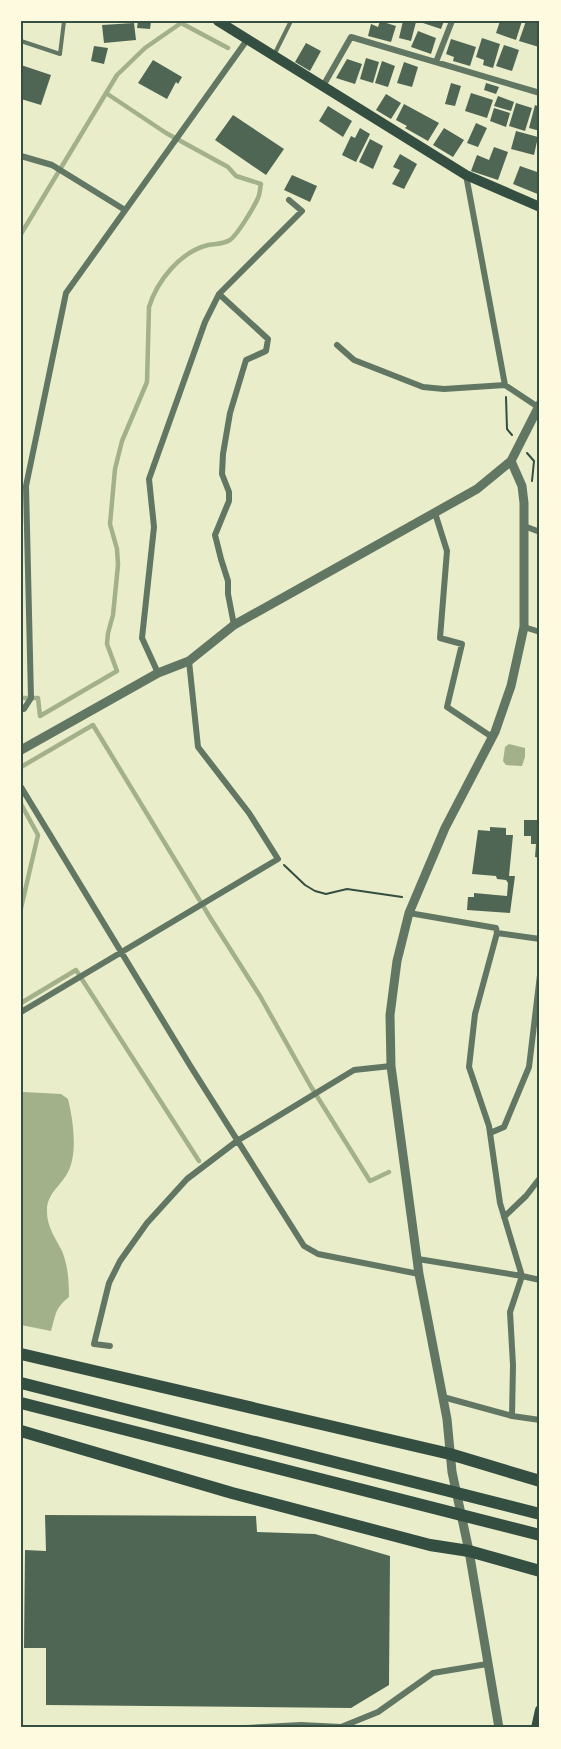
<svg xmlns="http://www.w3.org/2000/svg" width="561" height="1749" viewBox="0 0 561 1749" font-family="Quicksand,sans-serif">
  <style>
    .water { fill: #a3b18a }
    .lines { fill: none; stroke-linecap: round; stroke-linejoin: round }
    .stream { stroke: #a3b18a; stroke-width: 4.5 }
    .building { fill: #4f6655 }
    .path { stroke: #344e41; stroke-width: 2 }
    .service { stroke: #617663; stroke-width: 4 }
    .minor { stroke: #617663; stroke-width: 6 }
    .tertiary { stroke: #617663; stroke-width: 9 }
    .secondary { stroke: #344e41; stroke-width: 10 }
    .primary { stroke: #344e41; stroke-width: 10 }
    .trunk { stroke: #344e41; stroke-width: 12 }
    .neatline { fill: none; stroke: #344e41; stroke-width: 2 }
  </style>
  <rect width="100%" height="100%" fill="#e9edc9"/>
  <path class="water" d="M509 744 525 748V757L522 766 506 765 503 761 505 747Z
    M24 1092 61 1094 68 1099C73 1119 78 1153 68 1172 61 1186 46 1194 47 1212 47 1227 56 1239 62 1251 68 1265 69 1282 69 1297 54 1309 56 1315 51 1331L21 1325V1093Z"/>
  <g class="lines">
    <path class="stream" d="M21 234 117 75 145 48 181 23 228 48
      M21 698H38L40 716 117 671 107 644 108 633 113 615 118 565 117 549 110 524 115 469 122 441 147 382 149 307C157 281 180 252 208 245 216 243 222 245 230 240 238 234 254 207 258 198 260 194 260 188 261 184L236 176 228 167 166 133 106 93
      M21 767 93 725 211 919 260 996 310 1085 370 1181 389 1172
      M21 804 38 835 21 908
      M21 1003 76 970 199 1161"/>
  </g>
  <path class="building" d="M138 21H151L150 29 137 28Z
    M380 21 396 26 391 42 368 36 371 24 378 27Z
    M403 21 416 22 411 41 399 38Z
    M423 21H444L441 29 423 23Z
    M500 21H522L516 40 496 33Z
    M526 21H540L539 47 519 41Z
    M134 23 136 40 104 43 102 25Z
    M418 31 436 38 431 54 411 47Z
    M482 38 500 44 493 68 483 65 484 60 476 57Z
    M451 39 476 47 470 66 453 61 454 57 446 54Z
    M306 43 321 51 310 71 295 62Z
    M504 45 519 50 512 71 496 66Z
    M94 46 108 48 104 64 91 61Z
    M366 58 379 62 373 83 360 79Z
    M347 59 362 64 355 84 336 78Z
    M153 60 182 77 178 84 176 82 167 99 138 83Z
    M382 61 395 66 388 87 375 83Z
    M404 62 418 67 412 87 397 83Z
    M21 65 51 75 41 105 21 99Z
    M451 83 461 86 455 106 445 104Z
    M486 83 499 87 496 94 484 90Z
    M471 93 493 100 487 118 465 111Z
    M386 94 401 103 391 119 376 110Z
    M498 96 514 102 511 111 494 106Z
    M516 103 532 108 525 131 509 126Z
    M404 104 439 123 428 141 405 128 407 126 396 120Z
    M535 105 540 107V131L529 128Z
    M328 106 352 121 343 137 319 121Z
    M494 108 510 113 506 127 490 121Z
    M233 115 284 149 266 175 215 140Z
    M476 123 487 128 478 147 467 143Z
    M360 128 370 134 356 162 342 155 351 136 355 138Z
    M444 128 464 140 453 157 433 145Z
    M516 131 538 137 534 155 511 149Z
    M370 139 383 146 373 169 359 162Z
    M494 147 508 152 498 180 471 171 477 155 489 160Z
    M400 154 417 164 404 189 392 184 400 170 393 167Z
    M520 166 540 173V195L513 184Z
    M292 175 317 186 310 202 284 190Z
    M524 820H540V858L535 857 536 844H531V836H524Z
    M490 827 506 828V835H513L509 876H515L510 913 467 910 468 897H474V893L507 896 508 883 506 880 497 879 496 876 472 874 478 830 490 831Z
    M45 1515 256 1516 257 1532 315 1534 390 1556 389 1685 351 1708 46 1705V1648H24L25 1550 46 1551Z"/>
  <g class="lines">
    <path class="path" d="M506 397 507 429 512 435
      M527 453 534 461 532 481
      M284 865 305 885 315 891 326 894 347 889 402 897"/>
    <path class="service" d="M21 41 60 54 64 21
      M274 55 291 21"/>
    <path class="minor" d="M436 62 452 21
      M323 86 351 37 540 93
      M21 156 52 165 125 210
      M466 175 505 385
      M219 294 302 211 289 200
      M337 345 354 360 423 387 444 389 505 385 538 407
      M435 513 447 551 440 638 462 644 447 707 492 737
      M524 526 540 532
      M524 627 540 632
      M158 673 142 638 154 527 149 479 205 322 219 294 268 339 266 351 246 360 230 413 223 454 222 474 229 492V501L215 535 221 559 228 581V594L234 625
      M21 709H24L31 698 26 486 66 293 247 40
      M21 787 191 1067 304 1246 318 1254 419 1274
      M409 913 496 928 497 933 540 939
      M21 1012 278 859 249 813 198 747 189 661
      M490 1133 504 1127 529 1067 540 975
      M504 1217 526 1196 540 1178
      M418 1259 522 1276 500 1203 489 1126 469 1067 475 1014 497 933
      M540 1280 522 1276 510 1312 513 1365 512 1416 540 1420
      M110 1346 94 1344 109 1283 120 1261 147 1223 187 1179 237 1141 354 1070 391 1066
      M443 1397 512 1416
      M246 1728 301 1725 341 1727 378 1712 433 1673 487 1664"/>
    <path class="tertiary" d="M21 750 158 673 189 661 234 625 477 489 511 461 540 404
      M499 1728 469 1551 452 1472 447 1419 419 1274 391 1066 390 1015 397 961 409 913 445 828 495 732 511 686 524 627V503L522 486 511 461"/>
    <path class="secondary" d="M218 21 466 175 540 207"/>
    <path class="primary" d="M536 1728 540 1710"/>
    <path class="trunk" d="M21 1354 450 1454 540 1481
      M21 1383 540 1514
      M21 1403 540 1535
      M21 1431 232 1493 430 1545 469 1551 540 1571"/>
  </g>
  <rect width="561" height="1749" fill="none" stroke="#fefae0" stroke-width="45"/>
  <rect x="22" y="22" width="516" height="1704" class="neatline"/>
</svg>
